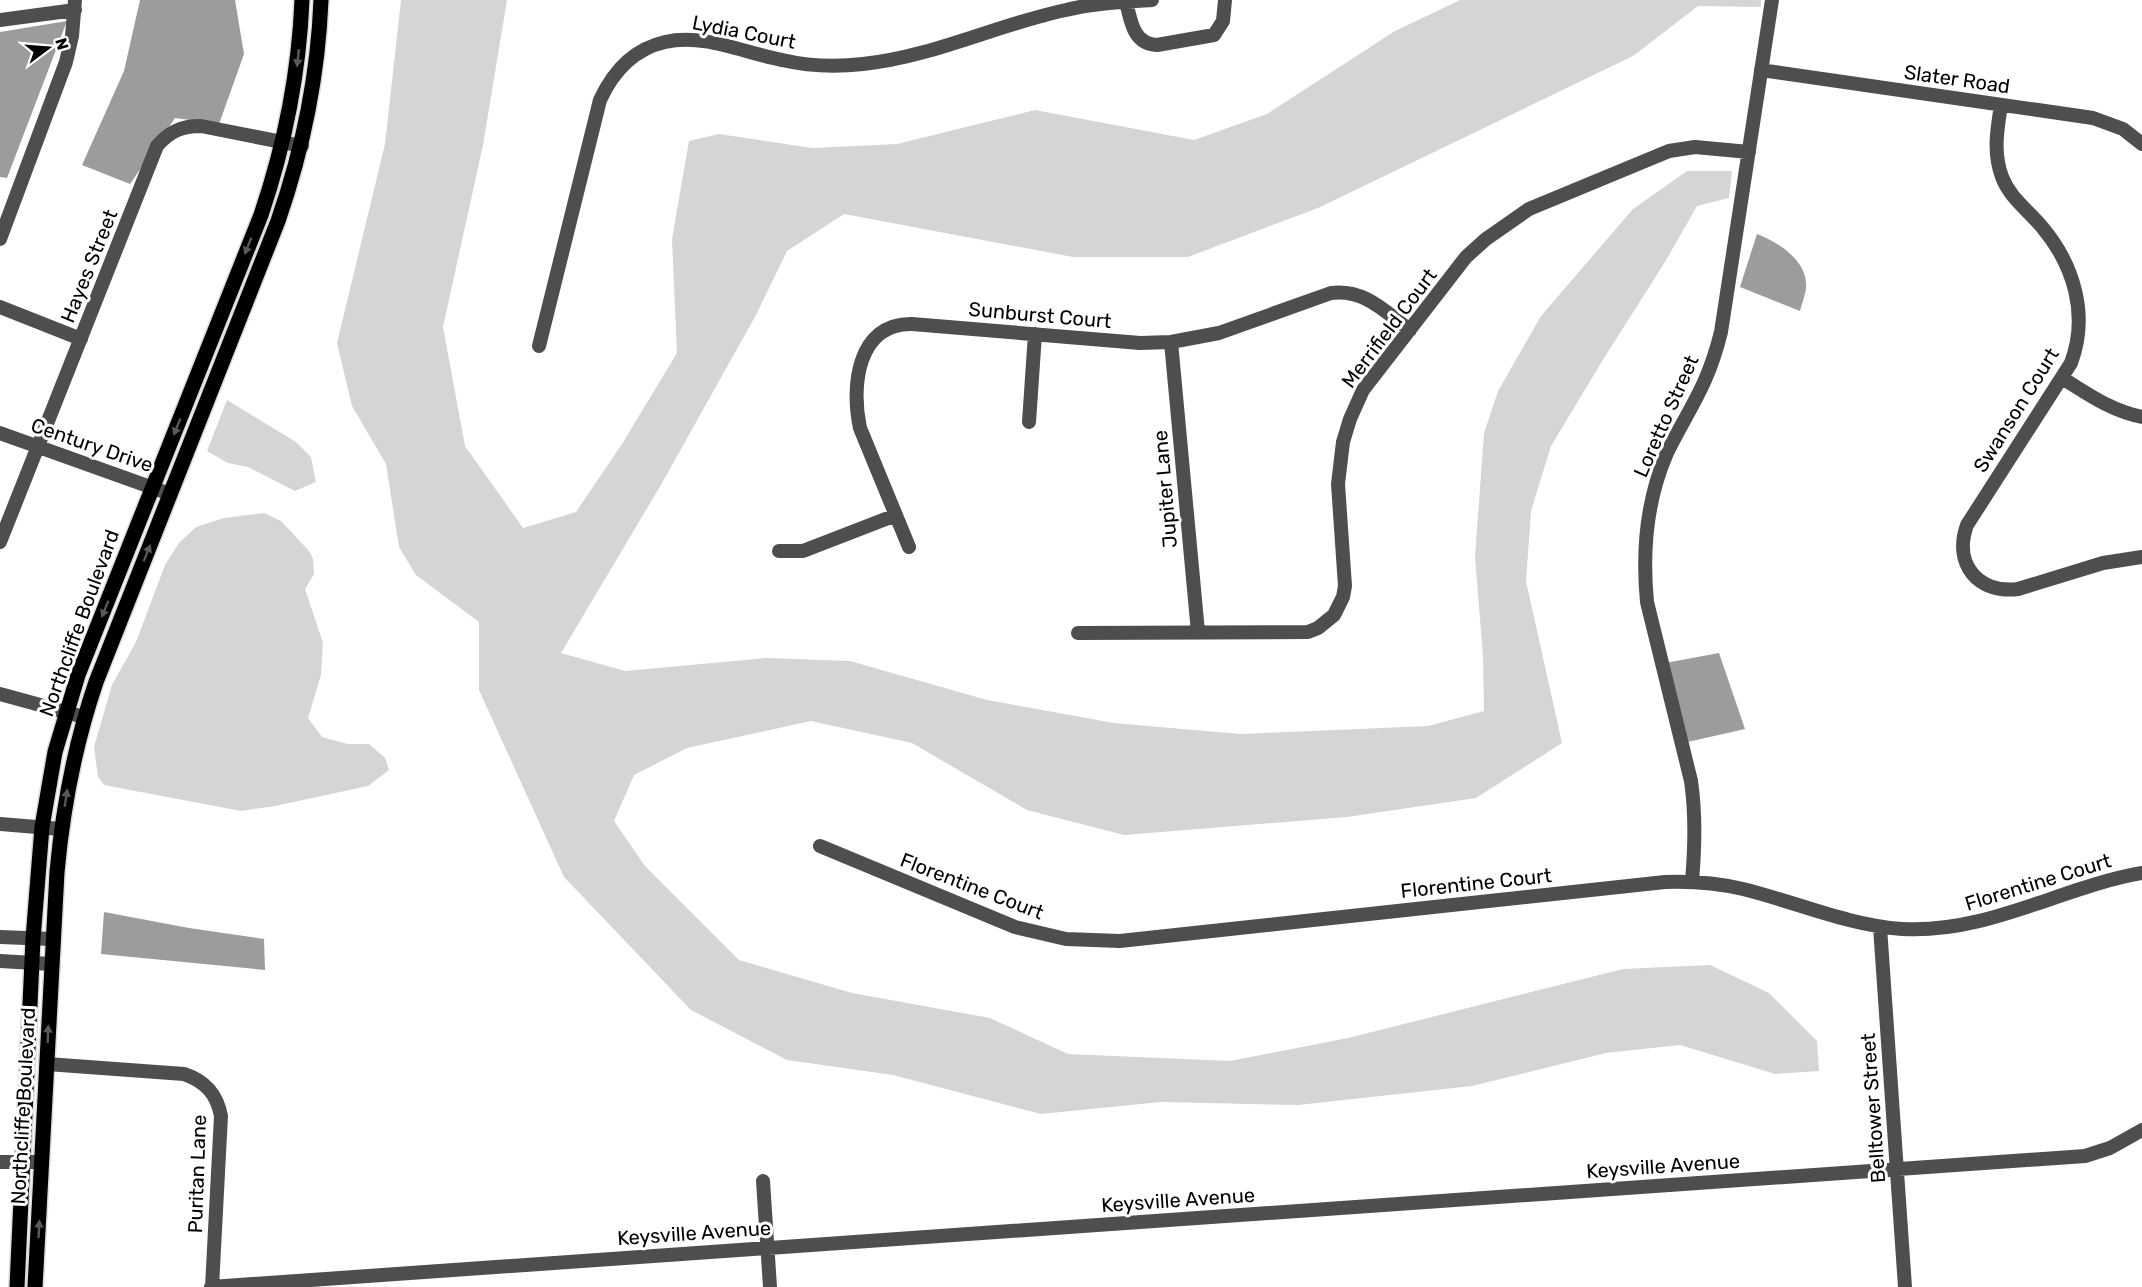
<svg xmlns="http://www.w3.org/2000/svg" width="2142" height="1287" viewBox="0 0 2142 1287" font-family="Rubik,sans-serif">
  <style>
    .green { fill: #d5d5d5 }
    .water { fill: #9c9c9c }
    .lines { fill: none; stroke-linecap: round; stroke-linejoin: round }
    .major-casing { stroke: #dbdbdb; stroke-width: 18 }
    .minor { stroke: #4e4e4e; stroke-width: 14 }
    .major { stroke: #000; stroke-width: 15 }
    .oneway { fill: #595959 }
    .labels { text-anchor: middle; stroke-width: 6; stroke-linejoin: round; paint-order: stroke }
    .street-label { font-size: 20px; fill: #000; stroke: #fff }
  </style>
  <rect width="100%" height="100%" fill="#fff"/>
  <path class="green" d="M401 0H507L483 145 443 327 465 446 523 528 576 512 622 444 677 353 672 239 689 141 719 134 812 148 897 144 1035 110 1194 140 1267 114 1395 31 1460 0H1761V7L1698 6 1633 56 1318 208 1188 257H1073L844 214 787 251 756 315 662 483 561 653 625 671 767 658 850 661 987 700 1114 723 1240 734 1428 726 1484 711 1483 656 1475 557 1484 433 1498 391 1541 316 1633 209 1687 171H1732L1729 198 1697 206 1665 262 1604 358 1551 446 1531 511 1526 581 1562 743 1476 798 1347 817 1124 835 1027 810 912 743 811 721 687 748 634 775 614 821 645 866 739 960 852 993 990 1018 1068 1054 1230 1061 1348 1038 1623 969 1710 965 1769 993 1817 1041 1819 1071 1775 1074 1680 1045 1606 1053 1472 1086 1298 1105 1161 1102 1041 1114 893 1075 787 1060 691 1010 564 877 479 690V622L416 575 399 547 386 464 352 406 337 343 385 144Z
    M227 400 296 442 311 457 316 482 295 491 248 467 228 463 207 451Z
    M264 513 281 521 310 552 313 559 314 574 305 589 323 643 321 675 308 718 322 737 348 744H369L385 758 389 770 368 786 275 806 241 811 104 785 98 777 94 747 112 685 136 642 165 565 179 543 196 527 224 518Z"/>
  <path class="water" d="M140 0H235L244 54 219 124 175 118 130 184 82 165 124 71Z
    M67 21 7 178 0 177V32Z
    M1757 234C1776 241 1805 259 1806 283 1807 291 1802 303 1800 311L1740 287Z
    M1719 653 1745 729 1683 743 1660 664Z
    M104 912 189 928 264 939 265 970 101 954Z"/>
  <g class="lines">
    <g class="major-casing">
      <path id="major" d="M17 1287 33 939 42 827 55 752 78 675 261 215C285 144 299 75 302 0
        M35 1287 57 872C63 806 75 744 96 682L278 221C303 149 318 77 321 0"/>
    </g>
    <path class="minor" d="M1126 2C1131 21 1133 44 1157 45L1214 35 1223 21 1225 0
      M0 20 75 10
      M1761 70 2093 118 2123 129 2142 144
      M2001 105C1997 130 1993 153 2002 177 2010 198 2028 210 2042 227 2074 265 2089 315 2071 363L1967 525C1953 564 1978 594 2018 589L2103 563 2142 557
      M0 239 66 62 72 36 75 0
      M0 307 81 339
      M1171 342 1198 632
      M539 346 600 100C613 72 634 49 665 42 704 33 744 53 782 60 808 66 836 67 863 64 932 57 999 24 1066 10 1094 3 1123 2 1152 0
      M2062 378C2088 394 2111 411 2142 417
      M1029 422 1035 334
      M0 433 170 494
      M0 542 157 146C169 132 181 126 201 126L302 146
      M909 547 860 428C851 387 857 323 912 324L1140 343 1171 342 1219 333 1331 293C1365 289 1384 311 1410 330
      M779 551H803L896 515
      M1078 633 1308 632 1318 628 1334 615 1343 597 1345 586 1338 484 1343 442 1350 419 1363 390 1466 257 1486 239 1529 209 1669 151 1695 147 1749 152
      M0 694 84 717
      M0 824 61 829
      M820 846 1015 927 1066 939 1120 941 1665 882C1692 881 1717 883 1743 889 1796 902 1847 925 1902 929 1987 934 2061 887 2142 873
      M1692 881C1695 847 1696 815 1691 781L1647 602C1642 550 1646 501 1667 453 1679 428 1694 405 1705 380 1712 364 1717 348 1721 332L1772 0
      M1880 927 1905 1287
      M0 937 52 939
      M0 961 51 964
      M47 1064 184 1074C205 1081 217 1094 221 1116L212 1287
      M0 1162H42
      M763 1181 770 1287
      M211 1287 2085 1156 2110 1148 2142 1130"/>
    <use href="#major" class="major"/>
  </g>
  <defs><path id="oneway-solid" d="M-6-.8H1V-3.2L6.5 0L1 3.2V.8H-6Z" transform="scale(1.5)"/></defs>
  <g class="oneway">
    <use href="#oneway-solid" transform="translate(298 58) rotate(96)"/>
    <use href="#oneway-solid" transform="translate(248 246) rotate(112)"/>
    <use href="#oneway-solid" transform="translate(177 427) rotate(112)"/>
    <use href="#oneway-solid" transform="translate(147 553) rotate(-68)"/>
    <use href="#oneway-solid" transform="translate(105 609) rotate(112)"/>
    <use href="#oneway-solid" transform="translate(66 798) rotate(-81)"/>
    <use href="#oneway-solid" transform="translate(48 1034) rotate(-88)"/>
    <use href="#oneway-solid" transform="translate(39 1229) rotate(-87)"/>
  </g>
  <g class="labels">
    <g class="street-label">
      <text transform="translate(744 32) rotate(11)" y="7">Lydia Court</text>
      <text transform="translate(1957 79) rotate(8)" y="7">Slater Road</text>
      <text transform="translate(89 266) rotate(-68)" y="7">Hayes Street</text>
      <text transform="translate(1040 315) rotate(5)" y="7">Sunburst Court</text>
      <text transform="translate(1389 328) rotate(-53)" y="7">Merrifield Court</text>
      <text transform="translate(2016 410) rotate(-58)" y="7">Swanson Court</text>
      <text transform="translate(1666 416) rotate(-66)" y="7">Loretto Street</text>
      <text transform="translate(92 445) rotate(19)" y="7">Century Drive</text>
      <text transform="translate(1165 489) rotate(-95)" y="7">Jupiter Lane</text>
      <text transform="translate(79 623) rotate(-70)" y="7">Northcliffe Boulevard</text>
      <text transform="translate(2038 882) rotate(-17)" y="7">Florentine Court</text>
      <text transform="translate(1476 883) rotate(-6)" y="7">Florentine Court</text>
      <text transform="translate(972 886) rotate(21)" y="7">Florentine Court</text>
      <text transform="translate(23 1106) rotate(-87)" y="7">Northcliffe Boulevard</text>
      <text transform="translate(1873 1108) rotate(-94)" y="7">Belltower Street</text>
      <text transform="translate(1663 1166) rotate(-4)" y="7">Keysville Avenue</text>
      <text transform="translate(197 1174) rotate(-88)" y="7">Puritan Lane</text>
      <text transform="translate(1178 1200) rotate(-4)" y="7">Keysville Avenue</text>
      <text transform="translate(694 1233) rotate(-4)" y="7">Keysville Avenue</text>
    </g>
  </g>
  <g transform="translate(48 48) rotate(74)" stroke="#ffffff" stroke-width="4.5" paint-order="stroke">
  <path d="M0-4.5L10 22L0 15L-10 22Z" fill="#000000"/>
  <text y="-9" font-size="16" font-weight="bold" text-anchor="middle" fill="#000000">N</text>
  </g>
</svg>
